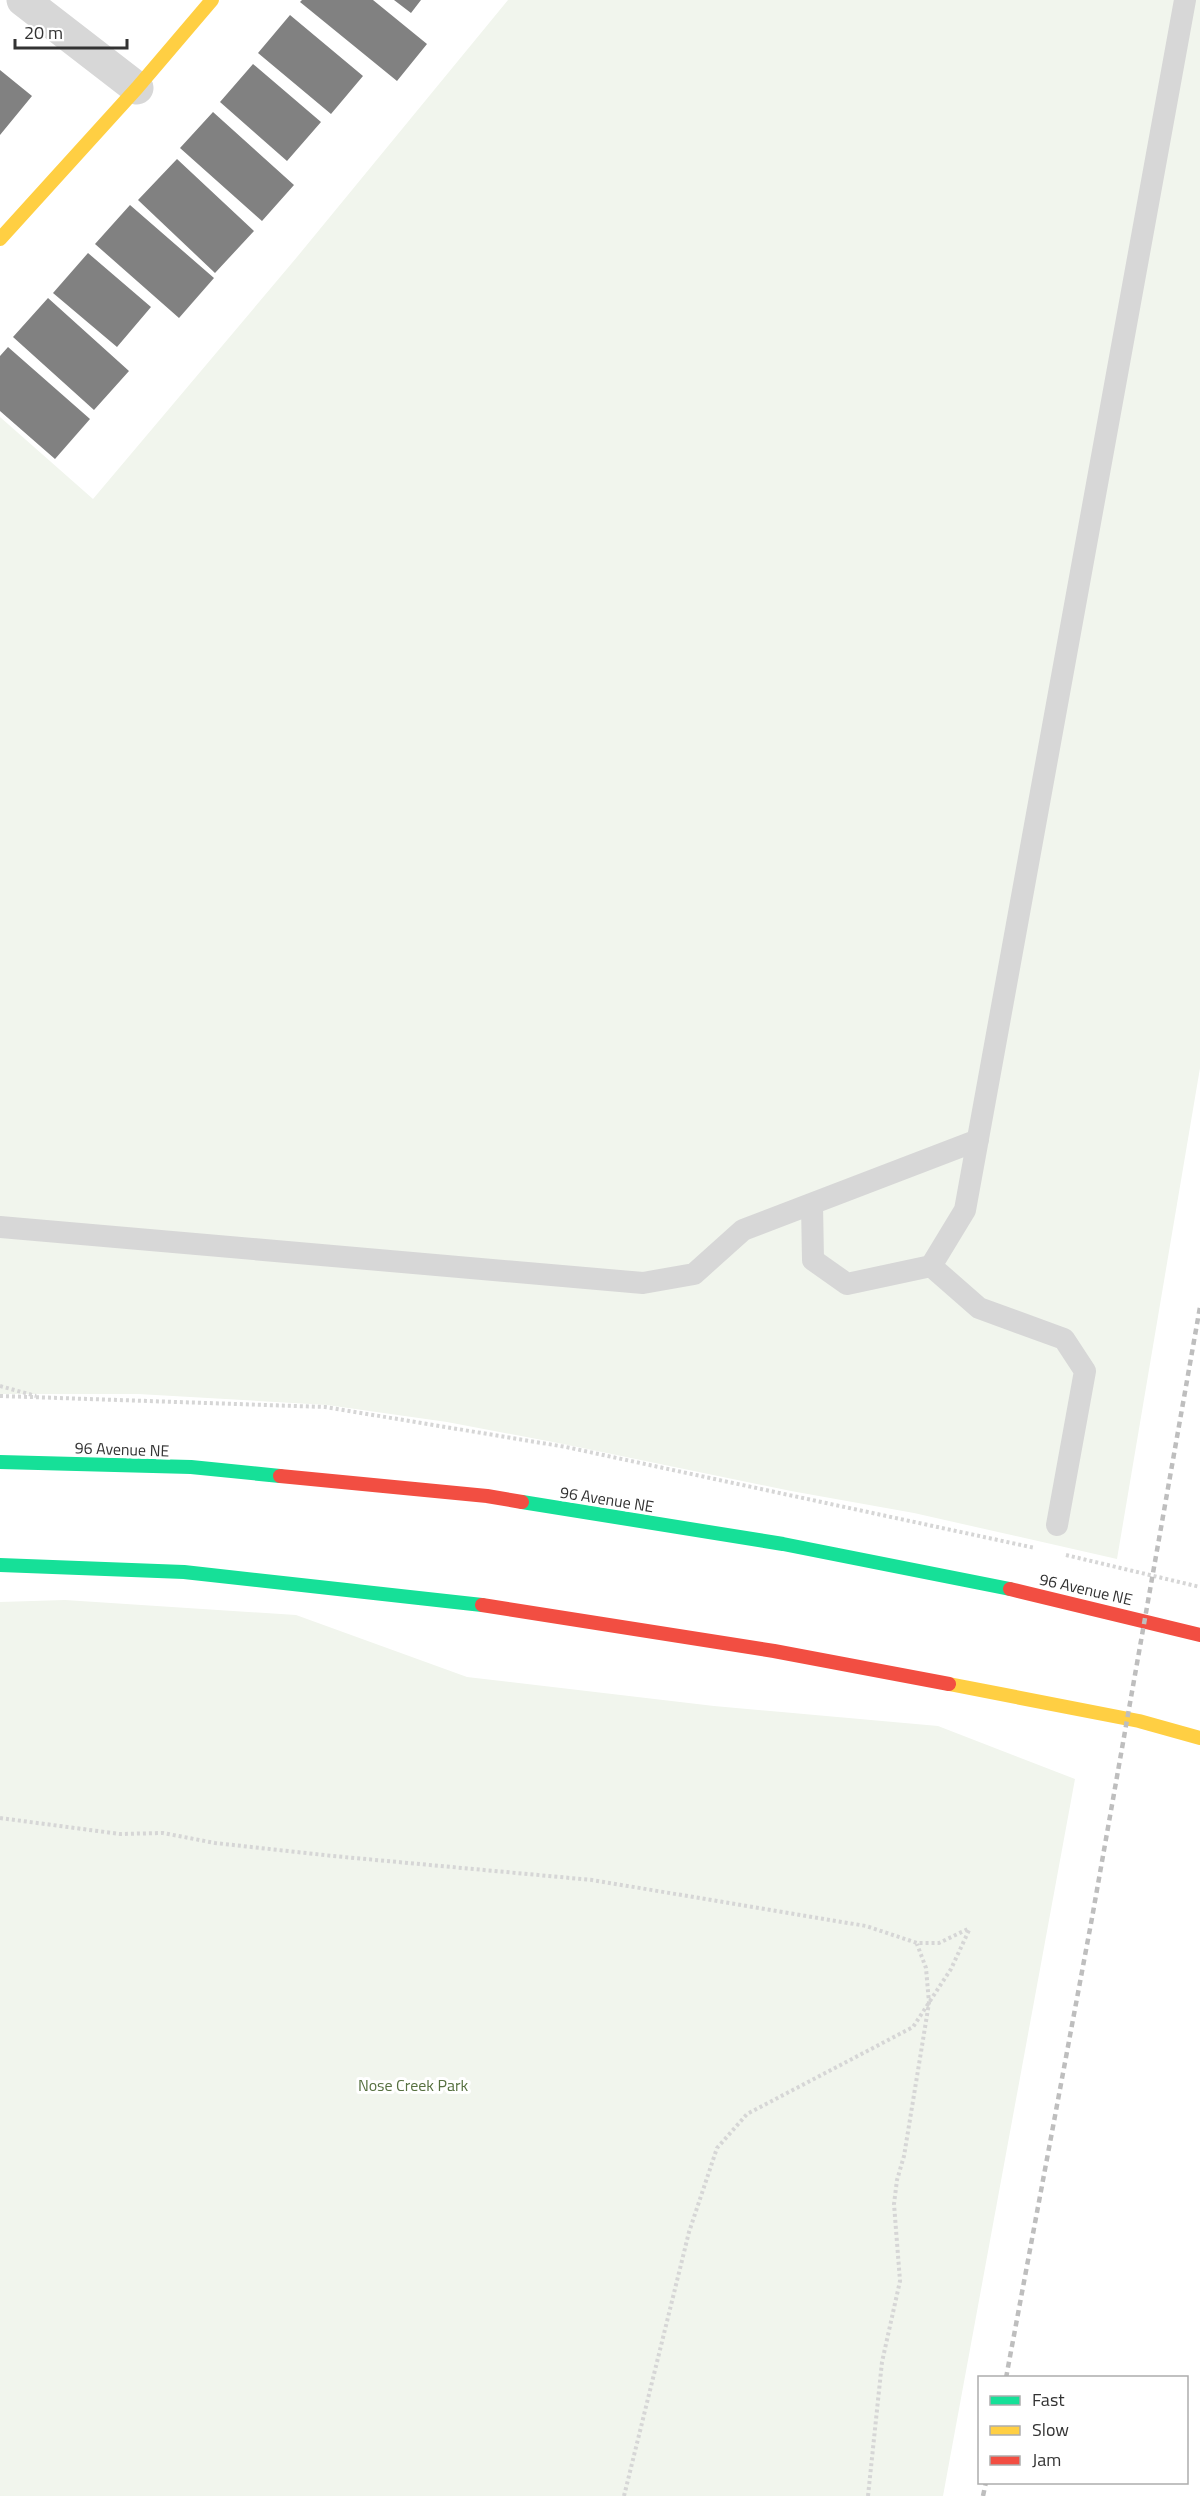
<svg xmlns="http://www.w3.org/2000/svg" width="1200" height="2496" viewBox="0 0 1200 2496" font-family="'Titillium Web',sans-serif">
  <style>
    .green { fill: #f1f5ed }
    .building { fill: #818181 }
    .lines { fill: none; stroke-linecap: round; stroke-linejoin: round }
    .path { stroke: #d6d6d6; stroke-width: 4; stroke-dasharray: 3 3; stroke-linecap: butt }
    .lane { stroke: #d7d7d7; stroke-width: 22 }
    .street { stroke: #d7d7d7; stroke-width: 33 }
    .fast { stroke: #16e098; stroke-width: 14 }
    .slow { stroke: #ffcf43; stroke-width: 14 }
    .jam { stroke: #f24e42; stroke-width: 14 }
    .rail { stroke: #bebebe; stroke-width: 4.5; stroke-dasharray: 6 4.5; stroke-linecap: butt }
    .labels { text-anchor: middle; stroke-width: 6; stroke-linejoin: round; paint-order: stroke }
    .street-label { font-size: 16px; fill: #333; stroke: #fff }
    .park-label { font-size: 16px; fill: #56703f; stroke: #fff }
  </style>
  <rect width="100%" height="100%" fill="#fff"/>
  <path class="green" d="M508 0H1200V1068L1117 1559 914 1513 791 1491 563 1444 447 1422 327 1405 138 1394H0V417L93 499 297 257Z
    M65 1600 296 1615 467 1677 714 1706 938 1726 1075 1779 943 2496H0V1602Z"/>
  <path class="building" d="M302 0H373L427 44 397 81 300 2Z
    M394 0H421L411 13Z
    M290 15 363 76 331 114 258 53Z
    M253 64 321 122 287 161 220 102Z
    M0 70 32 96 0 135Z
    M213 112 294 185 262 221 180 148Z
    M177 159 254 231 215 273 138 200Z
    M130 205 214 278 179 318 95 244Z
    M88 253 151 307 117 347 53 293Z
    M48 298 129 371 94 410 13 337Z
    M8 347 90 419 55 459 0 411V356Z"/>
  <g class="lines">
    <path class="path" d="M0 1386 36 1396
      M0 1396 325 1407 566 1447 1035 1548
      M1066 1555 1200 1587
      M0 1818 120 1834 163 1833 215 1843 333 1856 592 1880 866 1926 917 1943H939L970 1928
      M624 2496 689 2232 717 2148 747 2114 913 2027 951 1969 970 1928
      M868 2496 882 2362 900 2281 894 2204 897 2180 904 2156 929 2003 926 1968 917 1944"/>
    <path class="lane" d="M812 1204 813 1260 847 1284 931 1266 965 1210 1185 0
      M0 1227 643 1283 694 1274 743 1230 978 1140
      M931 1266 979 1308 1064 1339 1085 1371 1057 1525"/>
    <path class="street" d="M23 0 137 88"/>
    <path class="fast" d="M0 1462 191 1467 280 1476
      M522 1502 783 1544 1010 1589
      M0 1565 184 1572 482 1605"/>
    <path class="slow" d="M0 239 137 88 212 0
      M949 1684 1139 1721 1200 1738"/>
    <path class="jam" d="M280 1476 487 1496 522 1502
      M1010 1589 1200 1635
      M482 1605 774 1651 949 1684"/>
    <path class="rail" d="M1006 2378 1092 1918 1200 1307
      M983 2496 986 2482"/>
  </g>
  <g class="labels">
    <g class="street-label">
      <text transform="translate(122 1449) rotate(2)" y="6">96 Avenue NE</text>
      <text transform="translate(607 1499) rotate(9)" y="6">96 Avenue NE</text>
      <text transform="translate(1086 1589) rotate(13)" y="6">96 Avenue NE</text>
    </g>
    <g class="park-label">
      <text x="413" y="2091">Nose Creek Park</text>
    </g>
  </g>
  <rect x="978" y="2376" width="210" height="108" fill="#ffffff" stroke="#adadad" stroke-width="1.5"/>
  <rect x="990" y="2396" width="30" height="9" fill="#16e098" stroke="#adadad" stroke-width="1.5"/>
  <text x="1032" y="2406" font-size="18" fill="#333333">Fast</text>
  <rect x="990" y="2426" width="30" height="9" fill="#ffcf43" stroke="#adadad" stroke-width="1.5"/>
  <text x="1032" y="2436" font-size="18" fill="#333333">Slow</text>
  <rect x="990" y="2456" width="30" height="9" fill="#f24e42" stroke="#adadad" stroke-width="1.5"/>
  <text x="1032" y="2466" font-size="18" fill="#333333">Jam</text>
  <path d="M15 39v9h112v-9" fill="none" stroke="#333333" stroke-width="3"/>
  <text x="24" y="39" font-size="18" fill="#333333" stroke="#ffffff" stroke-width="4.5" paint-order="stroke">20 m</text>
</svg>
